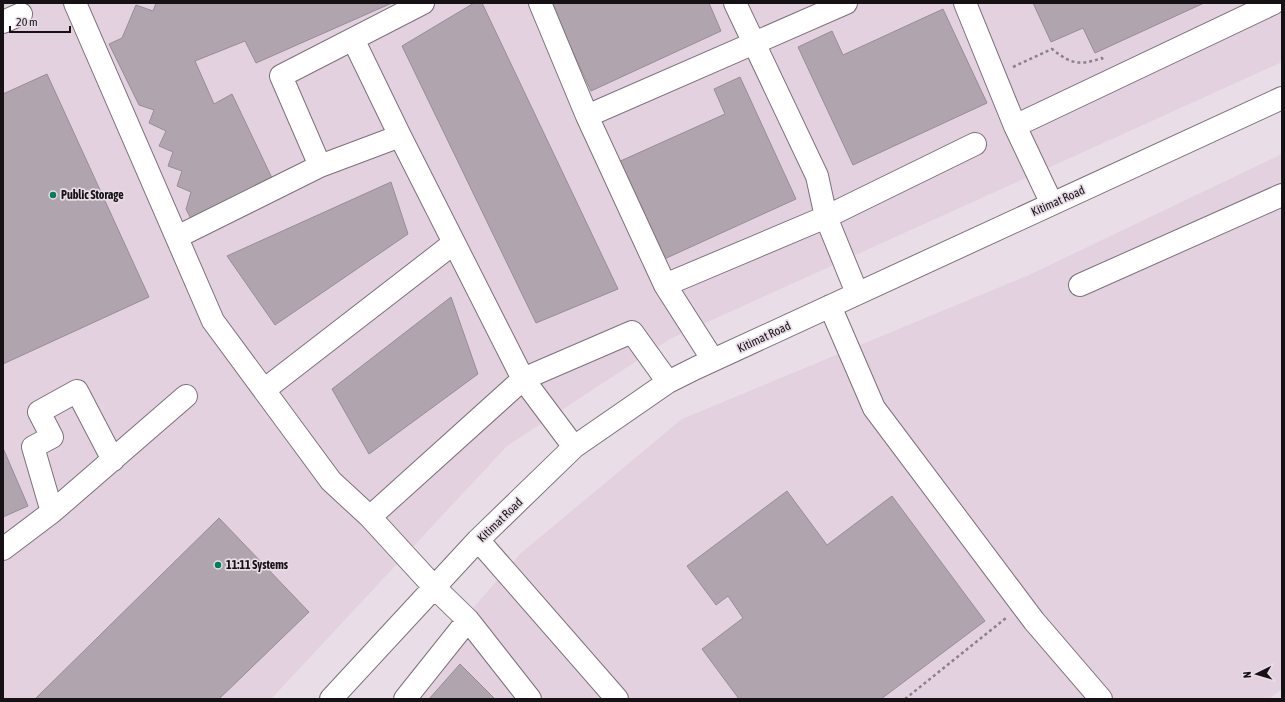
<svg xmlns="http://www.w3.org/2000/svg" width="1285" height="702" viewBox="0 0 1285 702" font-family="'Asap Condensed',sans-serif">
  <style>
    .built { fill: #e3d1e0 }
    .building { fill: #b0a4ae; stroke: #988d96 }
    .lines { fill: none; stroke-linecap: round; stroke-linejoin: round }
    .minor-casing { stroke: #7c717a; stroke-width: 24 }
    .path { stroke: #8a8289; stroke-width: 2.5; stroke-dasharray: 3 3; stroke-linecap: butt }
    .minor { stroke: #fff; stroke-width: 22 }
    .poi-dot { fill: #007d5c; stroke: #e9dde7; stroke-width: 1.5 }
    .labels { text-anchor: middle; stroke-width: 3.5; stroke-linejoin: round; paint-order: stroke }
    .poi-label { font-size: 12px; font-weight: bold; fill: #151115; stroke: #e9dde7; text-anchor: start }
    .street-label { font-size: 12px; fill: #151115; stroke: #e9dde7 }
  </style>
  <rect width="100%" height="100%" fill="#e9dde7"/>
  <path class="built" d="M3 3H1282V62L670 339 507 446 271 699H3Z
    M1282 154V689L1269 699H394L520 554 682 419 1029 275Z"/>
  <path class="building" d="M156 3H392L256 63 245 41 195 61 214 104 232 94 272 178 194 225 186 209 191 192 177 186 182 171 168 166 173 152 159 146 166 131 149 123 154 110 139 105 109 44 122 38 136 5 153 11Z
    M474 3H482L618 289 536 323 402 46Z
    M550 3H709L721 31 591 91Z
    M1033 3H1204L1095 53 1083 28 1051 42Z
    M943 9 987 103 853 165 798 47 832 31 843 55Z
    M47 74 149 297 3 364V94Z
    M740 77 796 199 660 261 616 163 725 114 714 89Z
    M391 182 408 234 275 325 227 256Z
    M451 297 478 374 369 454 332 389Z
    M3 448 28 506 3 517Z
    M787 491 827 545 892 496 985 621 881 699H739L702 649 743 618 728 596 716 605 687 566Z
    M219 518 309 612 219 699H35Z
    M460 664 495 699H429Z"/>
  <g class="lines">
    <g class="minor-casing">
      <path id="minor" d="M75 3 213 321 331 481 370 517 435 588 468 620 530 699
        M540 3 587 116 665 285
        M735 3 817 176 826 217 857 293
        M965 3 1015 126 1052 204
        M3 22 21 14
        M353 39 400 136
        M587 116 846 3
        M1015 126 1274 3
        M320 166 400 136 523 379 574 447
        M177 237 320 166 281 76 423 3
        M1080 285 1282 195
        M830 306 874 408 1034 621 1101 699
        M713 360 665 285 826 217 975 144
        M264 390 454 243
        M52 512 33 447 52 437 39 412 77 391 113 460
        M370 517 523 379 632 332 668 382
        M478 540 617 699
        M3 549 52 512 186 396
        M331 699 478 540 574 447 668 382 696 368 1282 98
        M405 699 468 620"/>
    </g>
    <path class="path" d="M1013 67 1052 49C1071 64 1079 66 1102 58L1104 62
      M905 699 1006 618"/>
    <use href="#minor" class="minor"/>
  </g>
  <g class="poi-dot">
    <circle cx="53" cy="195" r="4"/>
    <circle cx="218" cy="565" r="4"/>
  </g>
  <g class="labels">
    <g class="poi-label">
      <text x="61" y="199">Public Storage</text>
      <text x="226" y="569">11:11 Systems</text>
    </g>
    <g class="street-label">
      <text transform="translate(1058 201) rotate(-24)" y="4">Kitimat Road</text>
      <text transform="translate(764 337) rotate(-25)" y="4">Kitimat Road</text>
      <text transform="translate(500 520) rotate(-44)" y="4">Kitimat Road</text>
    </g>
  </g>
  <rect width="1285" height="702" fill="none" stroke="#151115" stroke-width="8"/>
  <g transform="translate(1257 674) rotate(265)" stroke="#e9dde7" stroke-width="3" paint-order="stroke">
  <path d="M0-3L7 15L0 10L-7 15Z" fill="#151115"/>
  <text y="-6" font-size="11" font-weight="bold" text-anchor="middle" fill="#151115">N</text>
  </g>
  <path d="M10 26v6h60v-6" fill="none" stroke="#151115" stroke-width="2"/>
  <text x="16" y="26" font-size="12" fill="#151115" stroke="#e9dde7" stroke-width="3" paint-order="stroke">20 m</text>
</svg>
